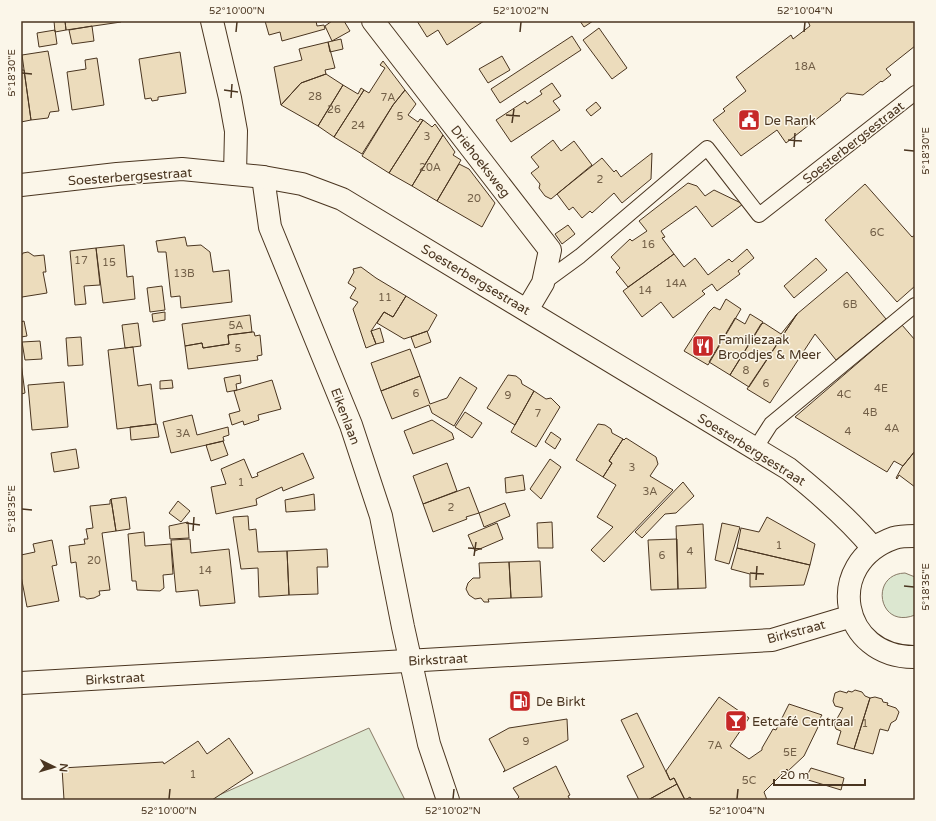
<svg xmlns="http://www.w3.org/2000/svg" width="936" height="821" viewBox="0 0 936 821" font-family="'Varela Round',sans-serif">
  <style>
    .green { fill: #dce7d0; stroke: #887966 }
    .building { fill: #ecdcbc; stroke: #4a3520 }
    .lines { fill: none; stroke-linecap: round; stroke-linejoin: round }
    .service-casing { stroke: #4a3520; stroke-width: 16 }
    .minor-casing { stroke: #4a3520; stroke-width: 24 }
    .tertiary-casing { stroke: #4a3520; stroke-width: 24 }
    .secondary-casing { stroke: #4a3520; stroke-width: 24 }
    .service { stroke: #fbf6e9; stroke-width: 14 }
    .minor { stroke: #fbf6e9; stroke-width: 22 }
    .tertiary { stroke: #fbf6e9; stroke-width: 22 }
    .secondary { stroke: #fbf6e9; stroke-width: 22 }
    .ticks { fill: none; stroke: #4a3520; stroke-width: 1.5 }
    .labels { text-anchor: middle; stroke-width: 3; stroke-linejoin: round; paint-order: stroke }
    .number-label { font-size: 11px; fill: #725f47 }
    .poi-label { font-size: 13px; fill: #4a3520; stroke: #fbf6e9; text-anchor: start }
    .street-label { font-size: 13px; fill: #4a3520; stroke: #fbf6e9 }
    .neatline { fill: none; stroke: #4a3520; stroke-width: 1.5 }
    .ticks-label { font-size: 10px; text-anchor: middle; fill: #4a3520 }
  </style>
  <rect width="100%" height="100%" fill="#fbf6e9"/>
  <path class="green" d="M905 573 915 577V615C878 630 869 574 905 573Z
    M369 728 405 800H208Z"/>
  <path class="building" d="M54 21H65L66 30 55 32Z
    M65 21H120L121 22 66 30Z
    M265 21H316L317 26 324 25 325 29 282 41 280 32 269 35Z
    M332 21H344L350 31 332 41 325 26Z
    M417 21H484L447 45 438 30 427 37Z
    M580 21H593L584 27Z
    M808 21H915V46L886 69 891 75 882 82 881 81 863 95 847 93 840 99 841 100 786 143 777 130 741 156 713 120 725 111 723 109 746 91 736 77 791 35 793 39 810 26Z
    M92 26 94 41 72 44 69 30Z
    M599 28 627 68 612 79 583 40Z
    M55 30 57 44 39 47 37 33Z
    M572 36 581 50 500 103 491 89Z
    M341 39 343 49 330 52 328 42Z
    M328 42 335 68 325 70 326 74 301 83 281 105 274 67 302 60 299 49Z
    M48 51 59 111 50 112 48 118 31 120 22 55Z
    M180 52 186 93 158 97V100L152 101 151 98 145 99 139 59Z
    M502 56 510 70 488 83 479 69Z
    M97 58 104 105 72 110 67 72 86 69 85 60Z
    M383 61 405 90 393 105 362 154 334 137 364 90 369 93 385 68 380 65Z
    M21 70H24L31 120 21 122Z
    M326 74 343 85 318 126 281 105 301 83Z
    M552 83 561 96 553 101 560 110 511 142 496 120 525 101 527 104 542 94 540 91Z
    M343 85 358 94 361 88 364 90 334 137 318 126Z
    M405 90 416 104 408 115 418 122 420 119 423 120 389 173 362 156 393 105Z
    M596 102 601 108 591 116 586 110Z
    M423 120 432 127 435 124 443 135 412 186 389 173Z
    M443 135 455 152 453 155 461 160 437 201 412 186Z
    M553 140 561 151 574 141 592 165 551 199 545 196 539 188 540 184 531 173 539 167 531 157Z
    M652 153 651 179 622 203 614 193 592 213 590 211 582 218 573 207 569 210 557 194 602 158 614 172 616 170 621 177Z
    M459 164 469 169 495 203 482 227 437 201Z
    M688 183 697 186 705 196 714 190 743 204 712 227 696 206 661 231 665 237 662 238 674 254 628 287 616 272 620 268 611 257 630 239 632 241 647 231 639 221Z
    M865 184 912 237 915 235V286L897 302 825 220Z
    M568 225 575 234 562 244 555 234Z
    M185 237 187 246 201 245 210 252 213 272 229 270 232 302 181 308 180 296 171 297 166 252H158L156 241Z
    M124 245 127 277 133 276 135 299 103 303 96 248Z
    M96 248 100 285 84 286 86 304 75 305 70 251Z
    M747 249 754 258 738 271 740 274 717 291 712 284 702 291 705 294 673 318 661 302 642 317 623 291 674 254 684 267 695 258 708 275 729 259 732 262Z
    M28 252 34 256 44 255 46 272H43L47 293 22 297 21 299V256L23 253Z
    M816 258 827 270 794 298 784 286Z
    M361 267 376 278 406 296 393 317 384 312 371 331 376 344 366 348 353 309 358 302 350 298 356 288 348 283 354 272 353 269Z
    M847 272 886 319 836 360 815 334 770 403 747 389 797 314Z
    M162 286 165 310 150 312 147 288Z
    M406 296 437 315 428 331 404 339 377 323 384 312 393 317Z
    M726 299 741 309 708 365 684 351 709 312 714 307 720 310Z
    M165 312V320L153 322 152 314Z
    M750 314 763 322 730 375 709 362 735 318 745 324Z
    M797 314 749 387 730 375 761 324 764 323 781 334Z
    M250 315 252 332 228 335 229 344 203 348 202 343 185 346 182 324Z
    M24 321 27 336 21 337V322Z
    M138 323 141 346 125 348 122 325Z
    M902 325 915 340V451L903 466 894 461 887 472 795 417Z
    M380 328 384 342 376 344 371 331Z
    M427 331 431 342 415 348 411 337Z
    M252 332H254L255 336 260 335 262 355 257 356 258 360 188 369 185 346 202 343 203 348 229 344 228 335Z
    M81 337 83 365 68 366 66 338Z
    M40 341 42 359 25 360 22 342Z
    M133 347 138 386 151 384 156 424 117 429 108 350Z
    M410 349 420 376 381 391 371 363Z
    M21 363 25 393 21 394Z
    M240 375 241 383 236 384 237 390 227 392 224 378Z
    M508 375 516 376 521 380 522 384 534 391 515 425 487 408Z
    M420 376 430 404 447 398 460 377 477 388 454 426 432 413 429 405 392 419 381 391Z
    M172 380 173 388 160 389V381Z
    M272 380 281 409 258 415 259 420 244 425 243 421 232 425 229 414 240 411 234 391Z
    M64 382 68 427 32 430 28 385Z
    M534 391 546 399 551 398 560 407 536 447 511 432Z
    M465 412 482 423 472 438 455 427Z
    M192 415 197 435 228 427 229 435 223 437 224 441 171 453 163 422Z
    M432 420 452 433 454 439 413 454 404 431Z
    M157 424 159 437 131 440 130 427Z
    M598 424 605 425 611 429 612 433 623 439 609 461 612 463 603 477 576 460Z
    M551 432 561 439 555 449 545 442Z
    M626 438 656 457 658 464 650 476 673 490 604 562 591 550 613 527 597 517 616 485 603 477 612 463 609 461 623 439 624 440Z
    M223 441 228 455 211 461 206 445Z
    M76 449 79 468 54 472 51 453Z
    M915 451V487L899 475 897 479 896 478 902 467Z
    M303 453 314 478 283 491 282 487 256 499 257 505 216 514 211 487 226 484 221 469 244 459 252 478 258 476 257 473Z
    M550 459 561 467 541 499 530 489Z
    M447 463 457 491 423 504 413 476Z
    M523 475 525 490 506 493 505 478Z
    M683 482 694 496 676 513 665 514 642 538 635 532Z
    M469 487 479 513 466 517 467 519 433 532 423 504Z
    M314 494 315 510 286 512 285 500Z
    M126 497 130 529 116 531 111 499Z
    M111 499 116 531 102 533 110 590 99 591 100 595 94 598 87 599 84 597H80L76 562 71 563 69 546 85 544 84 539H88L86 529 93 528 90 506 110 504V500Z
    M178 501 190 511 181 522 169 513Z
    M505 503 510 516 484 527 479 513Z
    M248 516 249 530 256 529 258 552 287 551 289 595 259 597 258 568 241 569 233 517Z
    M767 517 815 544 810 565 737 548 741 528 759 532Z
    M188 522 189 538 170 539 169 526Z
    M552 522 553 548H538L537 523Z
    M497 523 503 539 475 551 468 535Z
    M722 523 740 527 729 564 715 560Z
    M703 524 706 588 678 589 676 526Z
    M144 532 145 546 171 544 173 574 163 575 164 588 160 591 137 590 136 581H132L128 534Z
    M190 539 191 553 229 549 235 603 200 606 198 590 176 592 171 540Z
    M677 539 678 589 651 590 648 540Z
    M52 540 57 565 52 566 59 601 27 607 21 576V555L35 552 33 544Z
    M737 548 810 565 804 585 750 587V574L731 569Z
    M327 549 328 567H317L318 594 289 595 287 551Z
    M540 561 542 597 511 598 509 562Z
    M509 562 511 598 488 599 489 602H484L481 598 475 599 469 595 466 589 468 583 473 578H480L479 563Z
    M855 690 862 692 865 696 870 698 854 749 837 744 841 731 836 729 834 724 843 708 835 706 833 701 835 693 840 691 847 693 848 691 852 692Z
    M719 697 749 718 730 746 749 759 762 750V748L773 729 776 730 789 704 822 715 820 718 824 719 820 723 804 756 788 771 787 769 764 792 767 800H692L690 797 685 800 674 778 670 780 666 771Z
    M875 697 882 699 883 702 888 703 887 705 896 708 899 712 896 720 891 723 888 731 880 729 873 754 854 749 870 698Z
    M637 713 670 780 674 778 677 784 648 800H639L627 776 644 767 621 720Z
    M567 719 568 740 503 772 505 770 489 739 509 728Z
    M229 738 253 773 212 800H64L62 768 163 762 164 764 198 741 207 754Z
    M556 766 570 795 568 796 570 800H516L519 797 513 788Z
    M811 768 844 778 841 790 805 779Z
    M677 784 685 800H648Z"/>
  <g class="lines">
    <g class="service-casing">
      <path id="service" d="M543 283 580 256 707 148 759 215 915 93
        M755 449 771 424 915 305"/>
    </g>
    <g class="minor-casing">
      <path id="minor" d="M212 21 230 98 236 131 235 174
        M373 21 550 250 543 283 527 310
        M263 177 270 227 351 425 381 516 403 627 429 744 448 800"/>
    </g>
    <g class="tertiary-casing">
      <path id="tertiary" d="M21 185 117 174 182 169 263 177 302 184 342 199 789 469C819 493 848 518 873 548"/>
    </g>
    <g class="secondary-casing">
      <path id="secondary" d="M915 536C908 536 900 536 894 538 823 563 840 658 915 657
        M21 683 772 640 852 616"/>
    </g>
    <use href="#service" class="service"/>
    <use href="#minor" class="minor"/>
    <use href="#tertiary" class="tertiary"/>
    <use href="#secondary" class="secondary"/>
  </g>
  <path class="ticks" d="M236 32 237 22M520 32 521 22M804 32 805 22M22 73 32 74M224 90 238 92M231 98 232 84M506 115 520 116M512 123 514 109M788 140 802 141M794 147 795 133M904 150 914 151M22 509 32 510M186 523 200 525M193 531 194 517M468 548 482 549M474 556 476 542M750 573 764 574M756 580 757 566M904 586 914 587M169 799 170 789M453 799 454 789M737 799 738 789"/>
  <defs>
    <g id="civic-square" transform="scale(1.15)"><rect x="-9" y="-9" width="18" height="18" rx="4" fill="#c62828" stroke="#fbf6e9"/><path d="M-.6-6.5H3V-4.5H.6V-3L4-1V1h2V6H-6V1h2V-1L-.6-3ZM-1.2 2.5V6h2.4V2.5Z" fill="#fff"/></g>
    <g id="restaurant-square" transform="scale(1.15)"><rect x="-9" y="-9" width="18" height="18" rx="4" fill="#c62828" stroke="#fbf6e9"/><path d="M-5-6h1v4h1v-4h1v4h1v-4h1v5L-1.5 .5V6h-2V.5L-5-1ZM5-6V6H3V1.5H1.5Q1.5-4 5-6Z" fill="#fff"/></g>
    <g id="fuel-square" transform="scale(1.15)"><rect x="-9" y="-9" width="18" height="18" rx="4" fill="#c62828" stroke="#fbf6e9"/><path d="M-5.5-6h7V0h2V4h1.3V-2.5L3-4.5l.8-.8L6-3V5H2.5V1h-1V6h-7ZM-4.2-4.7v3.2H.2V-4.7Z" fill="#fff"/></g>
    <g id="bar-square" transform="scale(1.15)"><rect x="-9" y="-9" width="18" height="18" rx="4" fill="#c62828" stroke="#fbf6e9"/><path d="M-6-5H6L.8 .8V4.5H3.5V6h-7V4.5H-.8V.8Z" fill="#fff"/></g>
  </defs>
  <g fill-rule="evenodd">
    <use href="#civic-square" x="749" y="120"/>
    <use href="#restaurant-square" x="703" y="346"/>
    <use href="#fuel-square" x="520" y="701"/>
    <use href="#bar-square" x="736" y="721"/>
  </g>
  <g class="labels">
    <g class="number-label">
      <text x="805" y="70">18A</text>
      <text x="315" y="100">28</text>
      <text x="388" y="101">7A</text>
      <text x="334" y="113">26</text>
      <text x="400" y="120">5</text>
      <text x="358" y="129">24</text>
      <text x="427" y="140">3</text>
      <text x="430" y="171">20A</text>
      <text x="600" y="183">2</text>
      <text x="474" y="202">20</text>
      <text x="877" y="236">6C</text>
      <text x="648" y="248">16</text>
      <text x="81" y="264">17</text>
      <text x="109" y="266">15</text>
      <text x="184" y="277">13B</text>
      <text x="676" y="287">14A</text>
      <text x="645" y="294">14</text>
      <text x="385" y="301">11</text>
      <text x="850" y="308">6B</text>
      <text x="236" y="329">5A</text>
      <text x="238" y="352">5</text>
      <text x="746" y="374">8</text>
      <text x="766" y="387">6</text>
      <text x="881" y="392">4E</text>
      <text x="416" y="397">6</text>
      <text x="844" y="398">4C</text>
      <text x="508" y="399">9</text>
      <text x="870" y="416">4B</text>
      <text x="538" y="417">7</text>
      <text x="892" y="432">4A</text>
      <text x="848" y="435">4</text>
      <text x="183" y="437">3A</text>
      <text x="632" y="471">3</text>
      <text x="241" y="486">1</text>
      <text x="650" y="495">3A</text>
      <text x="451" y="511">2</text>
      <text x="779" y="549">1</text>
      <text x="690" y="555">4</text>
      <text x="662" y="559">6</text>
      <text x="94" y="564">20</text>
      <text x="205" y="574">14</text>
      <text x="865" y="727">1</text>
      <text x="526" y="745">9</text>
      <text x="715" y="749">7A</text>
      <text x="790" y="756">5E</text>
      <text x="193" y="778">1</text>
      <text x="749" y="784">5C</text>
    </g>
    <g class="poi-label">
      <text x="764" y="125">De Rank</text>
      <text x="718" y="344">Familiezaak<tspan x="718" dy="15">Broodjes &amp; Meer</tspan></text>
      <text x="536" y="706">De Birkt</text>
      <text x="752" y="726">Eetcafé Centraal</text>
    </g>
    <g class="street-label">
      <text transform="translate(853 142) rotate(-38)" y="5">Soesterbergsestraat</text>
      <text transform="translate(481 161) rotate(52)" y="5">Driehoeksweg</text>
      <text transform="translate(130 176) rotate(-4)" y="5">Soesterbergsestraat</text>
      <text transform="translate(476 279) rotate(31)" y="5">Soesterbergsestraat</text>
      <text transform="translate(346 416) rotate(69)" y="5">Eikenlaan</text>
      <text transform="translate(752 449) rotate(32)" y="5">Soesterbergsestraat</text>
      <text transform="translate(796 631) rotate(-15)" y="5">Birkstraat</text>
      <text transform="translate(438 659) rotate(-3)" y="5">Birkstraat</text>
      <text transform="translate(115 678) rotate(-3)" y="5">Birkstraat</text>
    </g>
  </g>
  <rect width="936" height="821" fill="none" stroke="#fbf6e9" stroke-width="44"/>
  <g transform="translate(54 767) rotate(95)" stroke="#fbf6e9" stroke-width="3" paint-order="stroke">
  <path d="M0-3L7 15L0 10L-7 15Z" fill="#4a3520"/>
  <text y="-6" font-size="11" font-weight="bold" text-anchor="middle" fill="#4a3520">N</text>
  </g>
  <path d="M774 779v6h91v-6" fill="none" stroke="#4a3520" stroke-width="2"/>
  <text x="780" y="779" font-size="12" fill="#4a3520" stroke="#fbf6e9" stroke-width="3" paint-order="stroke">20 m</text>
  <rect x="22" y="22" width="892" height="777" class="neatline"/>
  <g class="ticks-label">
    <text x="237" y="14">52°10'00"N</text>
    <text x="521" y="14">52°10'02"N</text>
    <text x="805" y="14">52°10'04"N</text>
    <text transform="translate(11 73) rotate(-90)" y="4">5°18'30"E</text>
    <text transform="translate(925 151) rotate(-90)" y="4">5°18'30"E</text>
    <text transform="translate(11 509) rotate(-90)" y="4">5°18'35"E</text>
    <text transform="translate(925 587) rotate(-90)" y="4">5°18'35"E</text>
    <text x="169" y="814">52°10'00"N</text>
    <text x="453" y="814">52°10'02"N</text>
    <text x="737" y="814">52°10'04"N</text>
  </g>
</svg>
